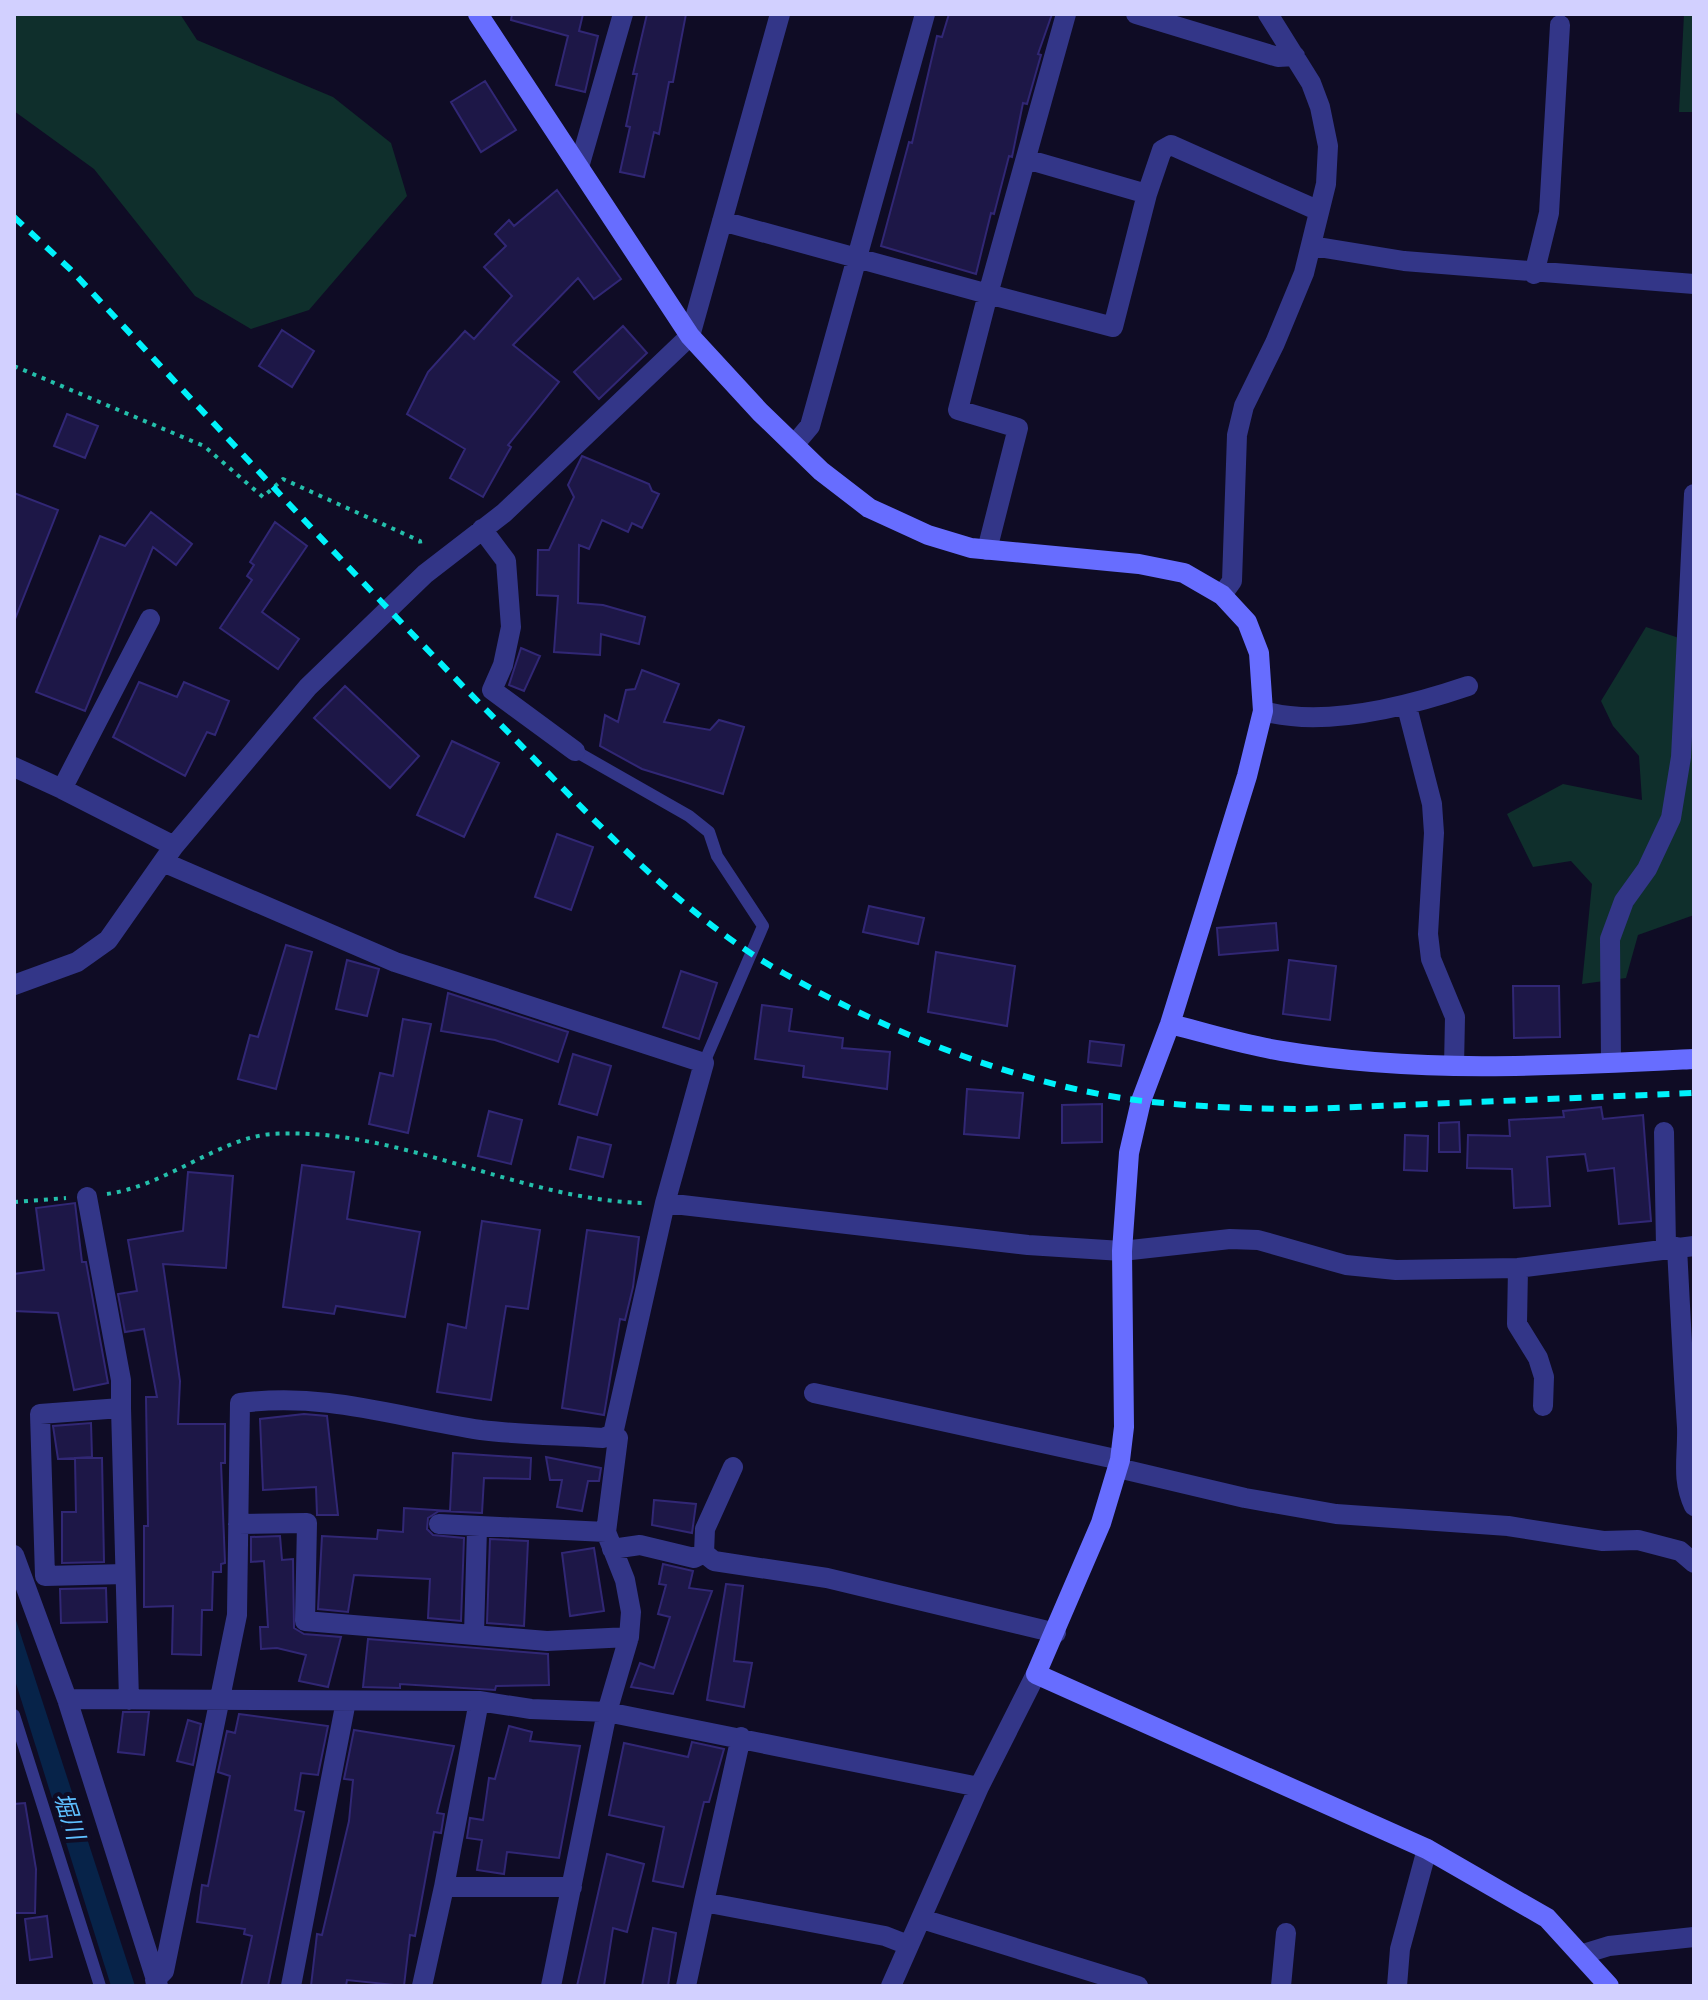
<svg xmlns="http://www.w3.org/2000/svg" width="1708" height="2000" viewBox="0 0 1708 2000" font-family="Mulish,'Noto Sans JP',sans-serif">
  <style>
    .green { fill: #0f2f2c }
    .water { fill: #072349 }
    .building { fill: #1d1747; stroke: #312775; stroke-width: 2 }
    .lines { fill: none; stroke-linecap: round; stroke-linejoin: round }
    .path { stroke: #24bfab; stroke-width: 4; stroke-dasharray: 4 6; stroke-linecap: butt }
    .lane { stroke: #333688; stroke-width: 12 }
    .street { stroke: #333688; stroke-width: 20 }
    .secondary { stroke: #676dff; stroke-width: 20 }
    .rail { stroke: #00f2fb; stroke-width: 6; stroke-dasharray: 12 10; stroke-linecap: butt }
    .labels { text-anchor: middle; stroke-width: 8; stroke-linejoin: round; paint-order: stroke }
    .water-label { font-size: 24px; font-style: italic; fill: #5ebfff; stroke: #0f0c25 }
  </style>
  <rect width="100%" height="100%" fill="#0f0c25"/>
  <path class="green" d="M14 14H180L197 40 333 97 391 143 407 196 309 310 251 329 195 296 94 169 14 111Z
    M1684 14H1694V112H1679Z
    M1646 627 1694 643V915L1638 935 1626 978 1582 984 1592 884 1571 861 1533 867 1507 814 1563 784 1642 800 1639 756 1613 726 1601 701Z"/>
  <path class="water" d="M14 1614 135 1986H111L14 1677Z"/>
  <path class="building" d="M512 14H583L579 31 598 36 585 92 556 85 568 36 511 20Z
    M647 14H686L673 82H669L659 134 654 132 644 177 620 172 630 127 626 126 637 74H633Z
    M949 14H1052L1038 54 1041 55 1027 104 1023 103 1012 157 1009 156 994 214 991 213 976 274 881 246 909 142 912 143 937 36 942 37Z
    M485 81 516 130 481 152 451 102Z
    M557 190 621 279 594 299 578 278 513 345 559 382 508 445 511 447 483 497 450 478 465 449 407 414 428 372 465 331 474 339 512 296 484 267 506 246 495 234 509 220 514 226Z
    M623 326 647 353 599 399 574 372Z
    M282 330 314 351 292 387 259 366Z
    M67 414 98 426 85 458 54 446Z
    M582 456 649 484 652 491 659 494 642 528 632 523 628 532 602 520 589 549 579 545 578 603 603 605 645 617 639 644 601 634 600 655 554 652 558 596 537 595 538 550H549L574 497 568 485Z
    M14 493 58 510 15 619H14Z
    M151 512 192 544 176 565 153 547 85 711 36 692 100 536 125 546Z
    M275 522 307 546 262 612 299 639 278 669 220 628 252 580 247 576 254 565 250 562Z
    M521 648 540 656 524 691 509 685Z
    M642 670 679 684 664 722 710 730 719 720 744 727 723 794 642 769 600 746 605 715 618 722 626 690 635 689Z
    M139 682 177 697 184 682 229 701 215 735 207 732 185 776 113 737Z
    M345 686 419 756 390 788 314 718Z
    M452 741 499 763 464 837 417 815Z
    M557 834 593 847 571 910 535 897Z
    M869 906 924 918 918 944 863 932Z
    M1276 923 1278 950 1219 955 1217 928Z
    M286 945 312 952 276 1089 238 1079 250 1035 258 1037Z
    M936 952 1015 966 1007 1026 928 1012Z
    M347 960 379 969 367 1016 336 1009Z
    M1289 960 1336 966 1330 1020 1283 1014Z
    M681 971 717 983 699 1039 663 1027Z
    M1513 986H1559L1560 1037 1514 1038Z
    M448 993 568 1032 558 1062 495 1040 441 1031Z
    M762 1005 792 1009 789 1031 843 1038 842 1048 890 1052 887 1089 803 1077 804 1066 755 1059Z
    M403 1019 431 1024 408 1133 369 1124 380 1073 393 1076Z
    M1090 1041 1124 1045 1121 1066 1088 1062Z
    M573 1054 611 1066 597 1115 559 1104Z
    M967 1089 1023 1093 1019 1138 964 1134Z
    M1102 1104V1142L1062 1143V1105Z
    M1601 1107 1603 1119 1643 1115 1651 1221 1619 1224 1614 1168 1588 1171 1585 1154 1547 1157 1550 1206 1514 1208 1512 1169 1467 1168 1468 1135 1510 1136 1509 1120 1564 1117 1563 1111Z
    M489 1111 522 1120 511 1164 478 1156Z
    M1459 1122 1460 1152H1439V1123Z
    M1405 1135 1428 1136 1427 1171 1404 1170Z
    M578 1137 611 1145 603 1177 570 1169Z
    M302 1165 354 1172 347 1219 420 1232 405 1317 336 1306 334 1314 283 1307Z
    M188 1172 233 1176 226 1268 163 1264 180 1381 178 1424H225V1463H221L225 1563 221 1564V1572H213L212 1610H202L201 1655 172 1654 173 1606 144 1607V1526H148L146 1397H157L144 1329 125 1332 118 1294 137 1291 128 1240 183 1231Z
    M75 1203 82 1262H86L108 1383 74 1390 58 1313 14 1311V1274L44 1270 36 1208Z
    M482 1221 540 1230 528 1309 506 1306 491 1400 437 1392 448 1324 466 1328Z
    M587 1230 639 1237 633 1287 625 1320 620 1319 604 1415 562 1408Z
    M304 1414 327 1416 338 1515H317L316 1487 263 1490 260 1419Z
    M91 1423 92 1457 58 1459 53 1426Z
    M453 1453 531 1458 530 1479 484 1478 482 1513 439 1511 428 1518 427 1529 433 1535 464 1538 461 1621 428 1618 430 1579 354 1575 348 1612 318 1609 322 1536 377 1539 378 1530 403 1532 404 1508 450 1511Z
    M546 1457 601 1468 599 1481H588L582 1511 557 1507 562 1480H550Z
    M75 1458H102L104 1562 62 1563V1512H76Z
    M654 1500 696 1504 692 1533 652 1525Z
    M280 1536 282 1560 293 1559 294 1628 304 1634 341 1637 328 1687 299 1681 306 1655 277 1648 261 1649 260 1627H268L264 1561 251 1562V1537Z
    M490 1539 528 1541 524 1626 487 1623Z
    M594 1548 604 1611 570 1616 562 1553Z
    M663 1564 693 1571 689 1588 712 1591 673 1694 631 1687 640 1663 654 1668 670 1617 658 1614 666 1585 659 1584Z
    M726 1584 743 1586 734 1661 752 1663 744 1707 707 1700Z
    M106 1588 107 1622 61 1623 60 1589Z
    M368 1639 548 1654 549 1685 496 1686 495 1690 400 1684V1688L363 1687Z
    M123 1712H149L144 1755 118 1752Z
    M239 1714 328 1726 318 1775 301 1773 295 1810 304 1812 268 1986H241L252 1936 244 1934 245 1929 197 1922 202 1885 208 1886 230 1776 218 1772 227 1731 235 1733Z
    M188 1720 201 1724 193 1765 177 1761Z
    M509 1726 532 1732 530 1741 580 1746 559 1858 507 1852 504 1874 477 1870 482 1840 467 1838 470 1818 483 1820 489 1778 495 1779Z
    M354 1730 454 1746 437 1813 444 1814 441 1833 434 1832 415 1936 410 1935 404 1986 347 1980 346 1986H311L317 1934 322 1935 349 1821 353 1780 344 1779Z
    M692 1742 724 1749 709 1802H704L683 1887 653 1881 664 1827 609 1815 624 1743 688 1757Z
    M25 1803 36 1869 35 1913H14V1804Z
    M607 1854 644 1864 627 1932 613 1928 604 1986H577Z
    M47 1916 52 1957 30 1960 25 1919Z
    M653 1928 676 1933 668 1986H642Z"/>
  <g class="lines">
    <path class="path" d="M14 366 204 446 263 497 283 479 420 541 421 548
      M107 1194C165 1186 222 1137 272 1134 397 1126 517 1199 642 1203
      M14 1202 66 1198"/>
    <path class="lane" d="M575 751 689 816 709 832 717 856 763 926 704 1063
      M14 1715 100 1986"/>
    <path class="street" d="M1066 14 988 294 1113 327 1147 194
      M1136 14 1278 57 1295 56
      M1026 159 1147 194 1162 150 1171 145 1317 210
      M579 167 623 14
      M722 221 988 294 958 410 1018 428 987 550
      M1312 246 1404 261 1694 284
      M1534 274 1549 213 1560 25
      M794 445 810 426 925 14
      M482 529 506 561 511 627 503 665 492 690 575 751
      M1222 595 1232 581 1237 435 1244 406 1275 343 1304 273 1326 184 1328 146 1320 107 1311 83 1268 14
      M150 619 62 789 174 846
      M1407 707 1432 804 1434 833 1428 934 1431 959 1455 1017 1454 1066
      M1263 711C1324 728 1409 706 1468 686
      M14 767 62 789
      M163 862 395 962 704 1063 665 1203 613 1434 618 1438 606 1532 625 1580 631 1612 629 1637 607 1712 551 1986
      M14 985 77 962 108 940 174 846 308 687 425 574 504 513 690 336 780 14
      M1611 1062 1610 939 1624 901 1647 869 1671 818 1681 757 1694 494
      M1664 1132 1666 1247
      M87 1197 121 1380V1408L40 1414 45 1576 125 1574
      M665 1203 1028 1245 1122 1251 1230 1239 1258 1240 1346 1265 1396 1270 1518 1268 1694 1246
      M1677 1247C1680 1307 1683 1367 1687 1427 1688 1457 1681 1478 1694 1506
      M1518 1268 1517 1324 1538 1358 1544 1377 1543 1406
      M814 1393 1120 1460
      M121 1408 129 1700
      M733 1467 705 1529 704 1553 714 1561 827 1578 1056 1633
      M1118 1468 1245 1498 1336 1514 1508 1526 1603 1541 1638 1540 1680 1551 1694 1563
      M238 1524 307 1523 305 1621 547 1641 629 1637
      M439 1524 606 1532
      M612 1549 640 1545 694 1558 704 1553
      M14 1555 67 1699 158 1986
      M474 1634 477 1528
      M67 1699 479 1701 531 1709 607 1712 979 1787
      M741 1737 704 1902 885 1936 908 1945
      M444 1887 479 1701
      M922 1919 1138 1986
      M1583 1954 1609 1946 1694 1937
      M155 1980 164 1971 237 1615 240 1403C328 1392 395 1417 481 1430 521 1435 562 1435 603 1438L613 1434
      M291 1986 346 1701
      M422 1986 444 1887H572
      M686 1986 704 1902
      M891 1986 979 1787 1036 1674
      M1281 1986 1286 1933
      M1397 1986 1400 1949 1427 1849"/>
    <path class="secondary" d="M478 14 690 336 760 412 821 471 869 508 928 535 971 548 1139 564 1184 573 1222 595 1247 622 1259 653 1263 711 1247 776 1170 1024 1141 1101 1129 1153 1122 1251 1124 1427 1120 1460 1101 1523 1036 1674 1427 1849 1547 1918 1609 1986
      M1170 1024C1207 1033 1244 1045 1282 1051 1418 1074 1557 1066 1694 1059"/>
    <path class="rail" d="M14 217 71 270C216 425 360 583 510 734 590 816 685 919 785 974 894 1035 1019 1085 1143 1101 1198 1107 1252 1109 1307 1109L1694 1093"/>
  </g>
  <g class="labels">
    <g class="water-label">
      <text transform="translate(69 1816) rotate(72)" y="8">堀川</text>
    </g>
  </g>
  <rect width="1708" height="2000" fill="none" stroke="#d2d0ff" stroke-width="32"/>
</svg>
